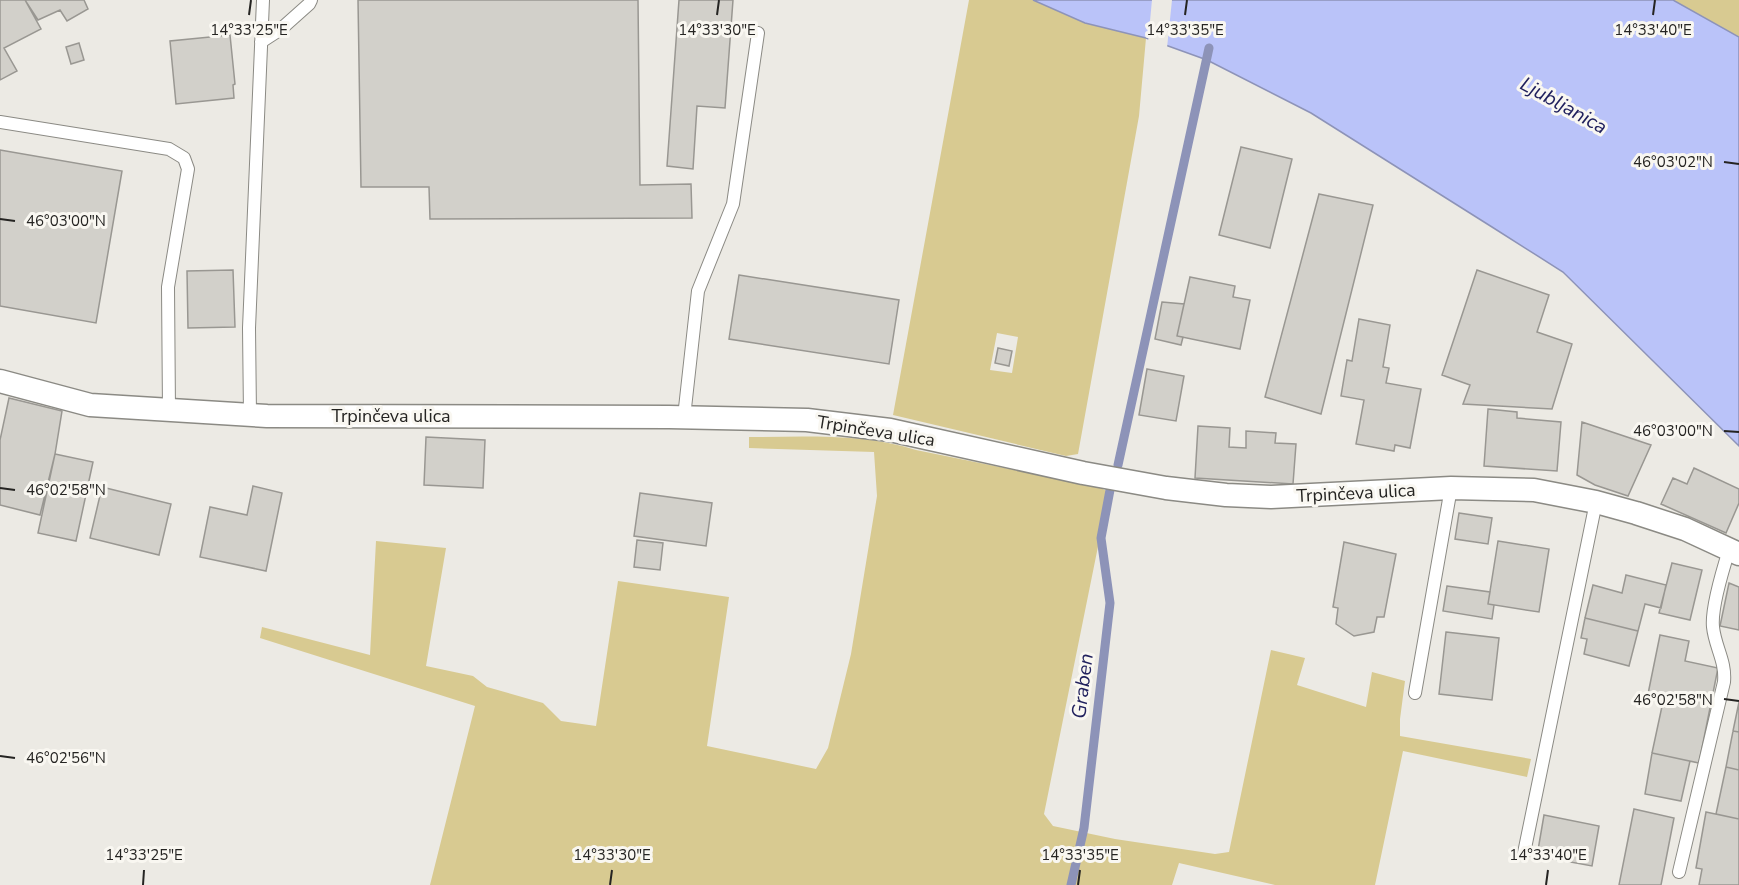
<svg xmlns="http://www.w3.org/2000/svg" width="1739" height="885" viewBox="0 0 1739 885" font-family="'Nunito Sans',sans-serif">
  <style>
    .green { fill: #d8ca91; fill-rule: evenodd }
    .water { fill: #bac3f9; stroke: #8d93b8; stroke-width: 1.5 }
    .pier { fill: #eceae4 }
    .lines { fill: none; stroke-linecap: round; stroke-linejoin: round }
    .stream { stroke: #8d93b8; stroke-width: 9 }
    .building { fill: #d2d0ca; stroke: #999792; stroke-width: 1.5 }
    .lane-casing { stroke: #8b8a84; stroke-width: 14 }
    .street-casing { stroke: #8b8a84; stroke-width: 25 }
    .lane { stroke: #fff; stroke-width: 12 }
    .street { stroke: #fff; stroke-width: 22 }
    .ticks { fill: none; stroke: #252422; stroke-width: 2 }
    .labels { text-anchor: middle; stroke-width: 6; stroke-linejoin: round; paint-order: stroke }
    .street-label { font-size: 18px; fill: #252422; stroke: #f9f7f1 }
    .water-label { font-size: 20px; font-style: italic; fill: #21215e; stroke: #f9f7f1 }
    .ticks-label { font-size: 15px; text-anchor: middle; fill: #252422; stroke: #f9f7f1; stroke-width: 6; stroke-linejoin: round; paint-order: stroke }
  </style>
  <rect width="100%" height="100%" fill="#eceae4"/>
  <path class="green" d="M969 0H1033L1085 23 1146 38 1139 116 1078 454 1066 456 893 415ZM997 333 1018 337 1012 373 990 370Z
    M1673 0H1739V37Z
    M749 437C805 437 862 433 916 450L1098 487 1109 492 1044 814 1053 826 1115 839 1215 854 1229 852 1271 650 1305 658 1297 685 1366 707 1372 672 1405 681 1400 719V736L1531 759 1527 777 1403 751 1375 885H1275L1179 863 1172 885H430L475 706 260 638 262 627 370 655 376 541 446 548 426 666 473 676 487 687 543 703 561 721 596 726 618 581 729 597 707 746 816 769 828 748 851 654 877 496 874 452 749 448Z"/>
  <path class="water" d="M1033 0H1673L1739 37V446L1563 272 1492 227 1311 113 1207 60 1146 38 1085 23Z"/>
  <path class="pier" d="M1152 0H1172L1167 48 1148 42Z"/>
  <g class="lines">
    <path class="stream" d="M1118 465 1209 48
      M1071 885 1084 828 1110 603 1101 538 1110 490"/>
  </g>
  <path class="building" d="M0 0H25L41 29 4 48 17 71 0 80Z
    M25 0H84L88 9 67 21 60 10 38 20Z
    M358 0H638L640 185 691 184 692 218 430 219 429 187H361Z
    M679 0H733L725 108 697 106 693 169 667 166Z
    M230 35 235 84 233 85 234 98 176 104 170 41Z
    M79 43 84 60 71 64 66 47Z
    M1241 147 1292 159 1270 248 1219 235Z
    M0 150 122 171 96 323 0 306Z
    M1319 194 1373 205 1321 414 1265 397Z
    M233 270 235 327 188 328 187 271Z
    M1477 270 1549 295 1537 332 1572 344 1552 409 1463 404 1470 385 1442 375Z
    M739 275 899 300 889 364 729 339Z
    M1190 277 1235 286 1233 297 1250 300 1240 349 1177 336Z
    M1162 302 1184 304 1177 336 1183 337 1181 345 1155 339Z
    M1359 319 1390 325 1383 367 1389 368 1386 383 1421 389 1410 448 1395 445 1394 451 1356 444 1364 400 1341 396 1347 360 1352 361Z
    M998 348 1012 351 1009 366 995 363Z
    M1147 369 1184 376 1176 421 1139 415Z
    M9 398 62 411 55 454 40 515 0 505V440Z
    M1488 409 1517 412V418L1561 422 1557 471 1484 466Z
    M1582 422 1651 445 1628 496 1595 485 1577 475Z
    M1198 426 1230 428 1229 447 1246 448V431L1276 433 1275 443 1296 444 1293 484 1195 478Z
    M426 437 485 440 483 488 424 485Z
    M55 454 93 462 76 541 38 533Z
    M1694 468 1739 489V503L1726 533 1661 504 1673 478 1687 484Z
    M253 486 282 493 266 571 200 557 210 507 247 515Z
    M102 487 171 504 159 555 90 538Z
    M640 493 712 503 706 546 634 536Z
    M1459 513 1492 518 1488 544 1455 539Z
    M637 540 663 543 660 570 634 567Z
    M1498 541 1549 549 1539 612 1488 604Z
    M1344 542 1396 554 1384 617H1377L1374 632 1354 636 1336 624 1338 608 1333 607Z
    M1672 563 1702 570 1690 620 1659 613Z
    M1626 575 1666 585 1661 608 1645 604 1638 631 1585 618 1593 585 1622 593Z
    M1729 583 1739 587V630L1720 626Z
    M1447 586 1490 592 1488 604 1494 605 1492 619 1443 611Z
    M1585 618 1638 631 1629 666 1584 654 1587 639 1581 638Z
    M1446 632 1499 638 1492 700 1439 694Z
    M1660 635 1689 641 1685 661 1718 668 1699 763 1652 753 1664 697 1648 694Z
    M1739 702V732L1733 731Z
    M1733 731 1739 732V770L1726 767Z
    M1652 753 1690 761 1681 801 1645 794Z
    M1726 767 1739 770V819L1716 814Z
    M1634 809 1674 818 1661 885H1619Z
    M1706 812 1739 819V885H1699L1702 869 1696 868Z
    M1544 815 1599 826 1592 866 1537 856Z"/>
  <g class="lines">
    <g class="lane-casing">
      <path id="lane" d="M261 42 281 29 309 4 311 0
        M0 122 169 149 184 158 188 169 168 287 169 411
        M250 415 249 328 263 0
        M684 417 698 291 733 204 758 33
        M1415 693 1451 488
        M1524 853 1596 502
        M1679 872 1724 682C1726 661 1715 647 1713 627 1711 608 1723 569 1729 550"/>
    </g>
    <g class="street-casing">
      <path id="street" d="M0 381 90 405 267 416 669 417 807 420 890 430 1083 473 1166 488 1226 495 1271 497 1451 488 1534 490 1596 502 1636 513 1685 529 1739 554"/>
    </g>
    <use href="#lane" class="lane"/>
    <use href="#street" class="street"/>
  </g>
  <path class="ticks" d="M249 15 251 0M717 15 719 0M1185 15 1187 0M1653 15 1655 0M1724 162 1739 164M0 219 15 221M1724 431 1739 432M0 488 15 490M1724 699 1739 701M0 756 15 758M143 885 144 870M610 885 612 870M1078 885 1080 870M1546 885 1548 870"/>
  <g class="labels">
    <g class="street-label">
      <text x="391" y="422">Trpinčeva ulica</text>
      <text transform="translate(876 431) rotate(9)" y="6">Trpinčeva ulica</text>
      <text transform="translate(1356 493) rotate(-3)" y="6">Trpinčeva ulica</text>
    </g>
    <g class="water-label">
      <text transform="translate(1564 105) rotate(29)" y="7">Ljubljanica</text>
      <text transform="translate(1082 686) rotate(-83)" y="7">Graben</text>
    </g>
  </g>
  <g class="ticks-label">
    <text x="249" y="35">14°33'25"E</text>
    <text x="717" y="35">14°33'30"E</text>
    <text x="1185" y="35">14°33'35"E</text>
    <text x="1653" y="35">14°33'40"E</text>
    <text x="1673" y="167">46°03'02"N</text>
    <text x="66" y="226">46°03'00"N</text>
    <text x="1673" y="436">46°03'00"N</text>
    <text x="66" y="495">46°02'58"N</text>
    <text x="1673" y="705">46°02'58"N</text>
    <text x="66" y="763">46°02'56"N</text>
    <text x="144" y="860">14°33'25"E</text>
    <text x="612" y="860">14°33'30"E</text>
    <text x="1080" y="860">14°33'35"E</text>
    <text x="1548" y="860">14°33'40"E</text>
  </g>
</svg>
